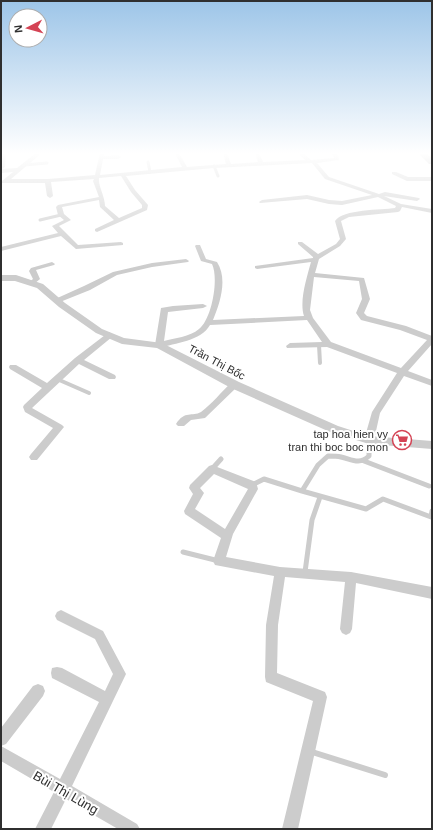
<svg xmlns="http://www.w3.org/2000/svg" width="433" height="830" viewBox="0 0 433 830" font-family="Arial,sans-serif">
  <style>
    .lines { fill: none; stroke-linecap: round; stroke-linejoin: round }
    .service-far3 { stroke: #ccc; stroke-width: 3 }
    .service-far2 { stroke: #ccc; stroke-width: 4 }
    .service-far1 { stroke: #ccc; stroke-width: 5 }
    .service { stroke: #ccc; stroke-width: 6 }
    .minor { fill: #ccc; fill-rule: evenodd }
    .tertiary { fill: #ccc; fill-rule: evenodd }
    .primary { fill: #a7a7a7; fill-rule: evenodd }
    .labels { text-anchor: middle; stroke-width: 4; stroke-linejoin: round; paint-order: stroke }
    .street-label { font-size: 11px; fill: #2f2f2f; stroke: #fff }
    .poi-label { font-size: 11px; fill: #2f2f2f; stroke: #fff; text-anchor: end }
    .near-street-label { font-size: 13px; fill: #2f2f2f; stroke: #fff }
  </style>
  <rect width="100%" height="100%" fill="#fff"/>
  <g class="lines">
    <path class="service-far3" d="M148 162 150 172
      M24 165 47 163
      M214 166 218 176
      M40 220 61 215"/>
    <path class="service-far2" d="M319 345 320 363
      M57 379 89 393"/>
    <path class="service-far1" d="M364 461 429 486
      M212 469 221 459
      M252 485 264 479 302 491 318 465 328 456C332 456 337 456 341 457 353 460 359 465 369 456V440
      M302 491 366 509 383 499 431 517 432 511
      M183 552 219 561
      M305 572 312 520 320 497"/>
    <path class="service" d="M309 751 385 775"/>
    <path class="minor" d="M1 153H6L5 167 2 169Z
      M36 153H42L11 179H48L95 175 100 153H104V156L118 155 121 157 118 159H103L100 175 182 167 175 153H179L187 167 226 164 223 153H227L231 164 258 162 255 153H259L263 162 305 160 298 153H303L311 160 334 158 332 153H337L339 160 317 163 329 177 379 194 385 192 419 198 420 199 417 201 384 196 401 204 432 209V213L402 207 400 211 398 212 349 217 341 221 346 239 340 246 319 259 315 273 364 278 370 299 364 313 367 316 406 326 432 336V344L408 371 432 380V386L404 376 380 413 374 440 372 443H366L364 440 372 412 397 373 327 347 287 348 286 346 290 343 322 342 307 320 210 325C201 341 175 343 159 348L155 345 161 308 173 306 203 304 207 306 203 308 168 312 164 341C174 338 190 337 199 329 212 319 219 278 212 264L201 261 195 246 196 245H200L206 259 217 262C228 279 220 303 213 320L304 316C299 301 307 277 311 262L257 269 255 268V266L313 258V257L298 244V242H302L318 254 336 244 340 239 335 221C343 209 381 210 395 208L396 206 378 197 342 205 329 204 307 199 260 203 259 202 262 200 307 195 329 200 342 201 372 195 325 179 312 163 214 168 126 176 135 190 148 205 147 210 97 232 95 231V229L114 220 100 207 99 200 62 207 64 214 71 220 59 226 78 245 121 242 123 243V245L76 249 61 236 1 251V247L58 233 52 226 64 220 58 215 56 207 58 205 99 197 93 181 94 179 51 182 53 196 50 198 47 196 45 183H2V181L13 172 1 173V169L17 168ZM121 176 131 192 142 205V208L119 218 105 206C105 196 98 186 99 178ZM314 277 359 281 362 299 356 313 361 320 400 330 427 340 401 368 331 342 313 318 310 310Z
      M392 172H396L408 177H432V181H407L392 174Z
      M186 259 189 261 188 262 152 267 117 275 90 290 60 302H57L53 300 84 286 113 272 152 263Z
      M52 262 55 264 54 265 36 270 40 279 34 284H30L28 283 33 279 29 271 31 268Z
      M109 332 113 335 112 337 84 360 115 375 116 377 115 379H109L79 364 32 408 62 425 64 427 37 460H31L29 457 31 454 53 428 25 412 23 407 24 405 42 388 10 369 9 367 10 365H16L47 383 75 358Z
      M234 382 238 385 237 387 205 418 191 420 184 426H178L176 424C185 410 192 417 201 412 212 404 221 392 231 383Z
      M212 465 256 482 258 489 233 534 226 557 280 567 351 572 432 587V599L356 583 352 629 350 633 346 635 342 633 340 629 345 582 285 577 278 625 277 673 325 692 327 697 298 829H282L313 701 266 682 265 677 266 625 274 576 215 565 213 561 221 538 185 514 184 511 193 494 189 488 190 485 209 466ZM214 474 248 489 225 529 195 509 204 493 200 488Z
      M61 610 103 631 126 674 72 786 137 824 140 829H118L66 799 51 829H35L54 792 1 761V746L60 779 99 702 52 678 51 673 52 668 57 667 62 668 105 691 113 674 95 639 57 620 55 616 57 612Z
      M38 684 43 686 45 691 43 696 6 744 1 746V728L33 686Z"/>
    <path class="tertiary" d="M1 275H16L43 284 65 303 102 329 124 338 162 343 239 382 338 426 369 436 432 441V449L369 444 330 432 231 388 157 348 122 344 96 333 59 307 37 288 15 281H1Z"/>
    <path class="primary" d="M418 153H426L432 158V164H429Z"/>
  </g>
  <linearGradient id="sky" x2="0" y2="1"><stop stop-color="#9dc5e8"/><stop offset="0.57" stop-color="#fff"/><stop offset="1" stop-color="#fff" stop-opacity="0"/></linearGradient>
  <rect width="433" height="269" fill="url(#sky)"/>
  <defs>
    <g id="supermarket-ring" transform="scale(1)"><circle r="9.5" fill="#fff" stroke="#d44354" stroke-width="1.5"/><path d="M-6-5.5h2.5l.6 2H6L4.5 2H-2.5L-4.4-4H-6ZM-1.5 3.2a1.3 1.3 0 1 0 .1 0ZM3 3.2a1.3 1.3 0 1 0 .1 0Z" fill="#d44354"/></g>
  </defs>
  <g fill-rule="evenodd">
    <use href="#supermarket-ring" x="402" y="440"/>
  </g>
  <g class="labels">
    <g class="street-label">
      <text transform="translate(217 362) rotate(28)" y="4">Trần Thị Bốc</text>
    </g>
    <g class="poi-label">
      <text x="388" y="438">tap hoa hien vy<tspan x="388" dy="13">tran thi boc boc mon</tspan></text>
    </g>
    <g class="near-street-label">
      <text transform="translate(66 792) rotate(30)" y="5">Bùi Thị Lùng</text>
    </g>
  </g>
  <rect width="433" height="830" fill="none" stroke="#2f2f2f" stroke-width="4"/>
  <g transform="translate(28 28) rotate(264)"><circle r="19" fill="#ffffff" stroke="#acacac"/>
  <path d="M0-3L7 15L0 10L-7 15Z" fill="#d44354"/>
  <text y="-6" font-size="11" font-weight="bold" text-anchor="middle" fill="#2f2f2f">N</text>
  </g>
</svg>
